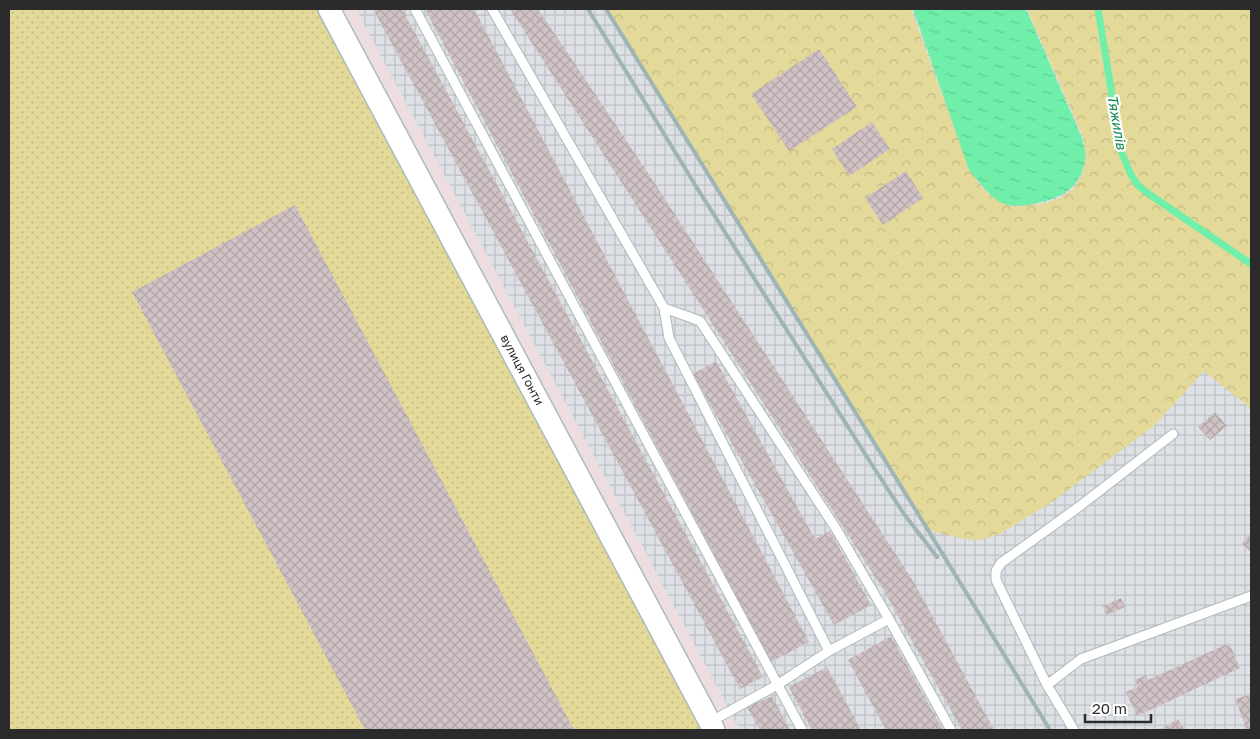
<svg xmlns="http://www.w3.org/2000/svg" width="1260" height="739" viewBox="0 0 1260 739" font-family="'Golos Text',sans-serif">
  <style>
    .industrial { fill: url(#industrial-grid) }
    .grass { fill: url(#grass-dots) }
    .forest { fill: url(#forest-crowns) }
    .water { fill: url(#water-ripples) }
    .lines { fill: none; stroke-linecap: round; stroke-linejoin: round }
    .stream { stroke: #6fefaa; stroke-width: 7 }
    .building { fill: url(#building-cross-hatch) }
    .service-casing { stroke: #adbbbb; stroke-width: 11 }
    .tertiary-casing { stroke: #adbbbb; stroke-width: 24 }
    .service { stroke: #fff; stroke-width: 9 }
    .tertiary { stroke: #fff; stroke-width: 21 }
    .rail { stroke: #9fb4b5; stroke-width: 4 }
    .labels { text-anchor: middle; stroke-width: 4.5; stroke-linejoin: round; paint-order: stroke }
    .street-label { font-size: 12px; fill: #2b2b2b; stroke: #fff }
    .water-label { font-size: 14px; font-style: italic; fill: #0e874f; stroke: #fff }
  </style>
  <defs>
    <pattern id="industrial-grid" width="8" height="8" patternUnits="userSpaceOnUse" patternTransform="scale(1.25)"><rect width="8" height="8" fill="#dde1e5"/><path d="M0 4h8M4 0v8" fill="none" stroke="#bec1c5"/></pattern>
    <pattern id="grass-dots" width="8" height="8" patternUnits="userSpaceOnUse" patternTransform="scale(1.25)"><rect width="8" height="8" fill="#e3d999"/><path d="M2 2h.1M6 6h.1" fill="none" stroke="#c3ba84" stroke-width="1.8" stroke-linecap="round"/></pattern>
    <pattern id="forest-crowns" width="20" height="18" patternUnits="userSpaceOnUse" patternTransform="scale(1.25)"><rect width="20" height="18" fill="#e3d999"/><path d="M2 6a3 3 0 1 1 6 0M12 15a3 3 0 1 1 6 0" fill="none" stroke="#c3ba84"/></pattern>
    <pattern id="water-ripples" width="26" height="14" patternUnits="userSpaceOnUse" patternTransform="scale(1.25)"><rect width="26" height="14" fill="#6fefaa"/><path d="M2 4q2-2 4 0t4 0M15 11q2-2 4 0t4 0" fill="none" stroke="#60cd92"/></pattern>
    <pattern id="building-cross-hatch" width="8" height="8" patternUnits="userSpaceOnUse" patternTransform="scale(1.25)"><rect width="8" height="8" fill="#cfc1c4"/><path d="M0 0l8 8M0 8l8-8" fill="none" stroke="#b2a6a9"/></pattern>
  </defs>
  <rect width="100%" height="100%" fill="#eddde0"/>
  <path class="industrial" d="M356 9H1251V730H740Z"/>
  <path class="grass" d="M9 9H329L714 730H9Z"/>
  <path class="forest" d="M606 9H911L970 171 984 190 1002 203 1015 207 1046 203 1060 198 1074 188 1083 173 1086 156 1083 137 1027 9H1251V409L1204 371 1154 426 1052 502 1000 534 979 540 963 539 928 530Z"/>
  <path class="water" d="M913 9H1026L1082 138C1083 144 1086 151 1085 157 1083 188 1059 200 1032 204 1023 206 1011 207 1002 203 989 197 978 180 969 170Z"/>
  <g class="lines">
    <path class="stream" d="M1098 9 1121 151 1131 175 1138 185 1146 192 1251 264"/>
  </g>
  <path class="building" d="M373 9H402L763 677 740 689Z
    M425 9H474L809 642 771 662Z
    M510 9H538L648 173 915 584 994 730H962L883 589Z
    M819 49 857 107 789 151 751 94Z
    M872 122 890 149 849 176 832 149Z
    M906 171 923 198 883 225 865 198Z
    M295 205 574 730H365L132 292Z
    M716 361 815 539 830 531 871 605 834 625 693 374Z
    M1215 412 1227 426 1210 440 1198 427Z
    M1251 533V552L1242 544Z
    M1121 598 1125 607 1107 615 1103 606Z
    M891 636 943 730H886L848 660Z
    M1229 643 1240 668 1137 716 1126 692 1138 687 1135 680 1146 675 1148 680Z
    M827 667 861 730H812L789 687Z
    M1251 694V730H1247L1235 699Z
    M772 696 790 730H760L747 707Z
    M1178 719 1185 730H1159Z"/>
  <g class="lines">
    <g class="service-casing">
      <path id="service" d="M415 9 802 730
        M492 9 664 308 669 338 829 651
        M664 308 700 321 835 527 889 619 951 730
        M1047 685 996 580V571L1001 563 1080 506 1173 434
        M710 722 777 685 829 651 889 619
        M1074 730 1047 685 1081 659 1251 596"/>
    </g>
    <g class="tertiary-casing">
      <path id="tertiary" d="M329 9 714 730"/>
    </g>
    <use href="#service" class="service"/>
    <use href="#tertiary" class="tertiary"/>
    <path class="rail" d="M588 9 697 188 874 468 904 514 937 557
      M606 9 928 530 1050 730"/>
  </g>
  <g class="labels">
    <g class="street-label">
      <text transform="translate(522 370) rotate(62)" y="4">вулиця Гонти</text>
    </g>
    <g class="water-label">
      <text transform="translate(1117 122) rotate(80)" y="5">Тяжилів</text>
    </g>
  </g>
  <rect width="1260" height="739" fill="none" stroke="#2b2b2b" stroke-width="20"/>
  <path d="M1085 714v8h66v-8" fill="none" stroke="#2b2b2b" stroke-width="2.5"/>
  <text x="1092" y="714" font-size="15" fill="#2b2b2b" stroke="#ffffff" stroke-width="4" paint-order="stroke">20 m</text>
</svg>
